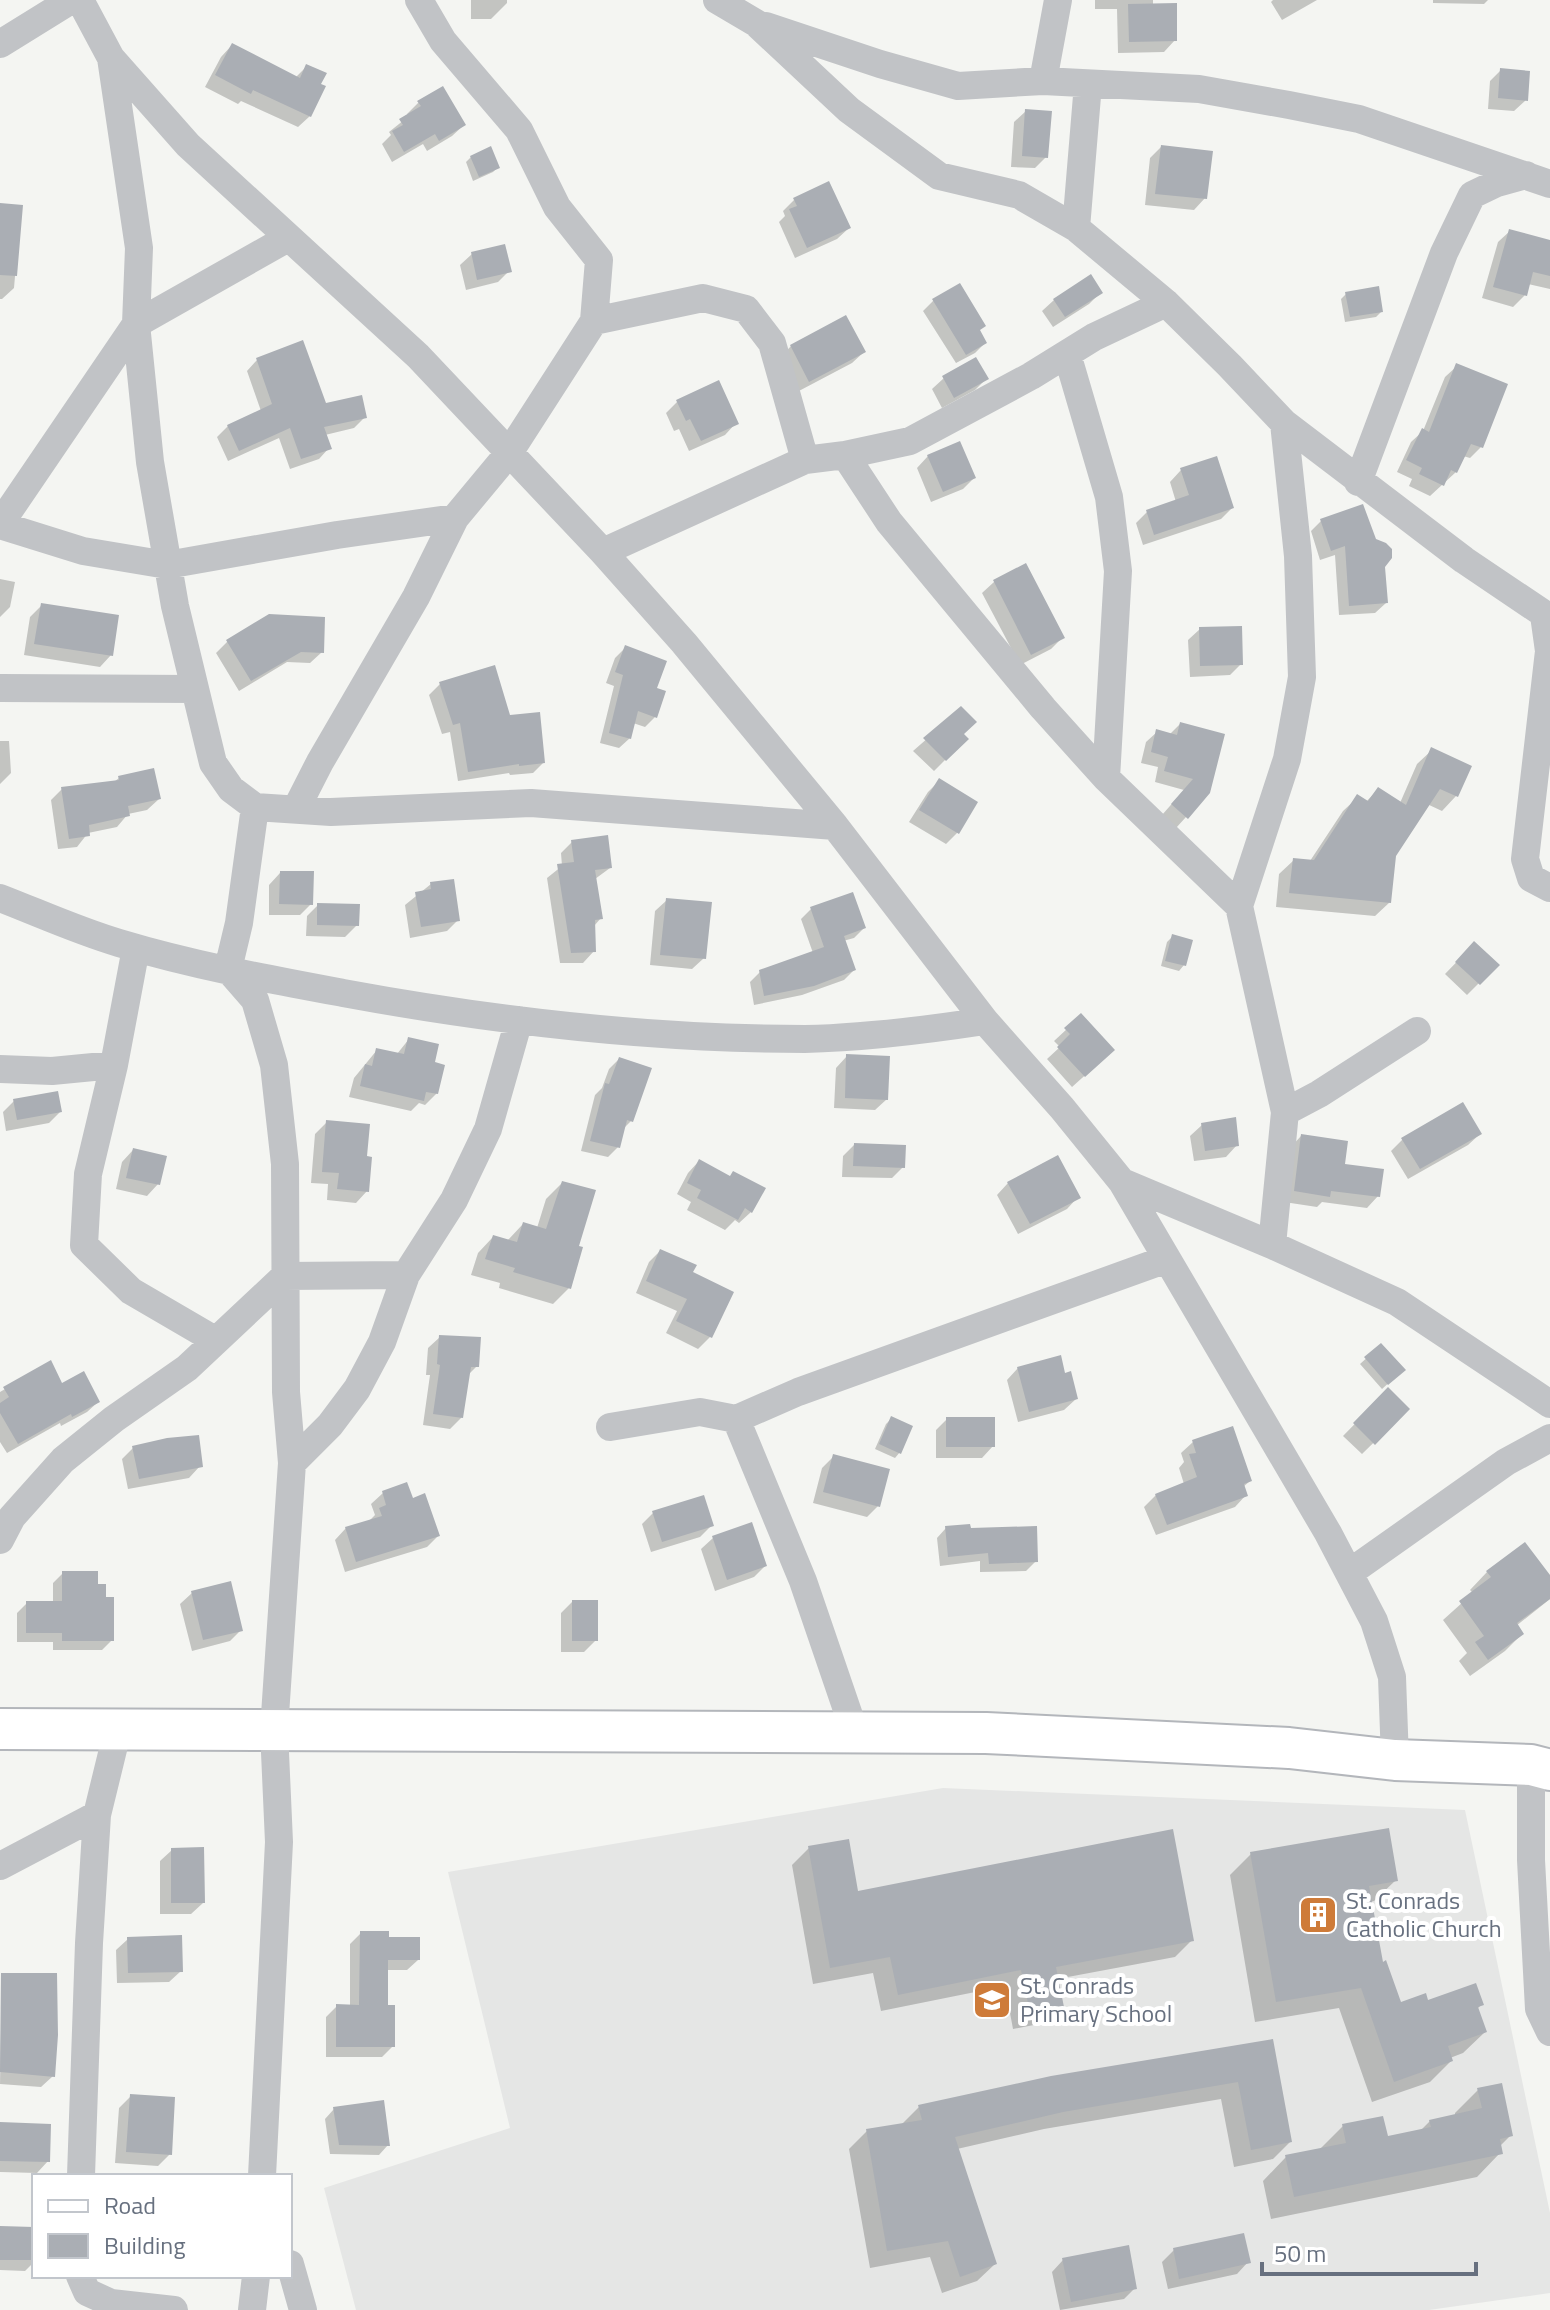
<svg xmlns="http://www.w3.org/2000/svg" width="1550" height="2310" viewBox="0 0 1550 2310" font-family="'Titillium Web',sans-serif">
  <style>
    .built { fill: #e5e6e5 }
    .shadow { fill: #0003 }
    .building { fill: #aaaeb4 }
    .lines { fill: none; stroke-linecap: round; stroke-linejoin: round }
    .secondary-casing { stroke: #b3b6bb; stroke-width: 44 }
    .minor { stroke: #c1c3c6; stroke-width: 28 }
    .secondary { stroke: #fff; stroke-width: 40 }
    .labels { text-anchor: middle; stroke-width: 8; stroke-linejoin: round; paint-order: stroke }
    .poi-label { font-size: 24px; fill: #67707f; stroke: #fff; text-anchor: start }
  </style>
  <rect width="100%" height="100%" fill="#f4f5f2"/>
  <path class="built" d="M943 1788 1465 1810 1550 2213V2293L1429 2310H356L324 2188 510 2128 448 1872Z"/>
  <path class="shadow" d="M471 0H507V3L491 19H471Z
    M1095 0H1153V5L1175 40 1164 52 1118 53 1117 9H1095Z
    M1273 0H1317L1282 20 1271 2Z
    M1433 0H1488L1484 4 1433 3Z
    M232 45 296 77 307 66 310 116 298 127 241 101 238 104 205 87 221 57Z
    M1501 70 1526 100 1514 111 1488 109 1490 81Z
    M419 102 464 125 452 136 427 151 423 144 392 162 382 144 391 135 389 132 409 116 407 114Z
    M1026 111 1046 157 1035 168 1011 167 1014 122Z
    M1161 147 1205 198 1194 210 1145 205 1150 158Z
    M471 157 498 167 493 172 473 181 466 162Z
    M794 200 849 228 837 239 795 258 779 222 785 216 783 211Z
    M0 205 21 206 14 288 2 299H0Z
    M1510 231 1550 242V289L1528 284 1525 295 1513 307 1482 298 1498 242Z
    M472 254 509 271 498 282 466 290 460 265Z
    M959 286 985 343 975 353 956 363 923 311 933 301Z
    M1100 293 1089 304 1053 327 1042 311 1054 300Z
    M1346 294 1381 312 1376 317 1345 322 1341 299Z
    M791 346 864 352 852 363 797 392 780 358Z
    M257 360 324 406 365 417 354 428 325 435 329 448 319 459 290 469 279 438 228 461 217 437 228 426 261 411 247 371Z
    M1457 366 1481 447 1470 458 1463 456 1456 472 1430 496 1409 486 1412 479 1397 472 1411 442 1423 431 1445 377Z
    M944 378 986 379 975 390 942 408 932 389Z
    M677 402 736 423 725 435 689 451 679 429 674 431 666 413Z
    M928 456 974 478 963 489 931 502 917 468Z
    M1181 470 1232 508 1221 519 1143 545 1136 523 1147 512 1176 502 1170 482Z
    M1321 521 1383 566 1386 603 1375 613 1339 615 1335 555 1320 560 1311 531Z
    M1025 566 1062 638 1051 649 1020 665 982 593 994 582Z
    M0 579 15 582 10 607 0 617Z
    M42 605 111 655 100 667 24 655 30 617Z
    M270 616 322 652 310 663 287 662 239 691 216 653 227 642Z
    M1200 629 1241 664 1230 675 1190 677 1188 640Z
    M625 648 654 689 655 717 645 727 633 723 630 738 619 748 600 743 614 686 606 683 615 658Z
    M440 684 509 717 543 763 533 773 510 775 509 773 458 781 450 732 442 734 429 695Z
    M961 709 962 735 966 739 934 771 913 751Z
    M1180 724 1223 735 1186 817 1176 828 1162 815 1184 790 1155 782 1158 767 1141 763 1146 742 1157 732 1169 735Z
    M0 741H9L11 773 0 784Z
    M1432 750 1469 767 1456 796 1442 811 1427 804 1394 855 1390 902 1375 916 1276 907 1279 874 1294 860 1310 861 1343 811 1358 797 1366 802 1378 789 1400 803 1417 764Z
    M119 778 159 799 147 810 128 814 117 827 88 833 77 847 58 849 51 800 62 789 114 782Z
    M939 781 976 802 957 833 946 844 909 822 928 792Z
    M572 842 610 868 595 879 601 918 594 926V951L583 963H560L547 878 562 866 561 853Z
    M280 873 311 904 300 915H269V885Z
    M431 884 458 920 447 931 410 938 405 905Z
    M667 900 704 958 692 969 650 965 655 911Z
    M318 905 357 925 345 937 306 936 307 916Z
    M811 909 864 928 854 938 843 941 854 970 844 980 802 995 754 1005 750 982 760 972 813 953 801 919Z
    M1172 937 1184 965 1179 971 1161 966 1167 942Z
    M1474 944 1497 965 1467 995 1445 974Z
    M1081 1016 1101 1061 1072 1087 1047 1059 1060 1047 1054 1041Z
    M409 1039 433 1064 437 1093 425 1105 419 1103 411 1111 349 1097 354 1078 377 1050 397 1054Z
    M847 1056 887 1099 875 1110 834 1108 836 1068Z
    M619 1059 631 1121 622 1130 618 1147 608 1157 581 1151 595 1095 602 1088 609 1069Z
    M14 1101 60 1112 49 1123 6 1131 3 1112Z
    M327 1122 365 1158 367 1191 356 1203 327 1200 328 1184 311 1183 315 1134Z
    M1202 1125 1237 1145 1226 1157 1194 1161 1190 1136Z
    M1480 1134 1468 1145 1408 1179 1391 1151 1403 1139Z
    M1301 1136 1378 1196 1367 1208 1322 1202 1317 1207 1284 1202 1290 1148Z
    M854 1145 903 1167 892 1178 842 1177 843 1156Z
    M133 1150 158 1184 147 1196 116 1189 122 1162Z
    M699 1161 729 1177 751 1212 739 1223 735 1220 725 1230 687 1210 691 1202 677 1194 688 1173Z
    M562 1183 576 1247 569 1288 553 1304 499 1288 500 1283 471 1275 478 1253 493 1237 507 1241 523 1224 537 1228 546 1199Z
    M1008 1183 1078 1197 1067 1209 1018 1234 997 1195Z
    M660 1251 691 1273 732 1293 710 1337 698 1349 666 1333 677 1311 636 1293 649 1262Z
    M440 1337 477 1366 467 1376 462 1417 450 1429 423 1425 430 1375H426L428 1348Z
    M1381 1345 1403 1370 1382 1389 1360 1364Z
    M51 1362 62 1386 98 1402 87 1412 61 1426 60 1423 7 1453 0 1442V1392Z
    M1018 1368 1064 1375 1076 1399 1064 1410 1018 1422 1007 1380Z
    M1388 1390 1408 1409 1362 1454 1343 1436Z
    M891 1419 900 1452 895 1458 875 1449 886 1424Z
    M947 1419 993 1446 982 1458H936V1430Z
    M1193 1442 1250 1481 1243 1487 1246 1495 1235 1507 1156 1535 1144 1507 1156 1495 1184 1484 1179 1468 1184 1462 1181 1453Z
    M133 1448 200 1466 189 1478 128 1489 122 1459Z
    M834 1456 878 1506 867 1517 813 1503 822 1468Z
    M383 1493 411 1500 438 1536 427 1547 345 1572 335 1540 346 1528 368 1522 375 1515 371 1504Z
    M654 1512 711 1526 700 1537 651 1552 642 1524Z
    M751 1525 765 1566 754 1577 715 1591 701 1549 713 1538Z
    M946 1528 1036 1561 1026 1571 980 1572V1561L940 1566 937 1538Z
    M1487 1572 1550 1579V1599L1516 1626 1522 1634 1505 1651 1470 1676 1459 1661 1467 1653 1443 1620 1473 1593 1470 1590Z
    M63 1573 96 1586 112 1640 102 1650H53V1642H17V1613L27 1603H53V1583Z
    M192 1593 241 1630 230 1641 192 1651 180 1604Z
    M572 1602 596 1640 584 1652H561V1613Z
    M809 1848 857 1893 1192 1940 1175 1957 1057 1979 1062 2006 1044 2023 1013 2029 1005 1986 881 2011 873 1973 813 1984 792 1865Z
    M172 1850 203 1903 191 1914H160V1861Z
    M1251 1854 1396 1880 1374 1901 1370 1902 1381 1964 1400 2004 1427 2002 1481 2005 1477 2009 1485 2032 1463 2053 1450 2058 1451 2061 1430 2082 1372 2102 1339 2008 1255 2022 1230 1875Z
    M361 1933 387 1939 418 1960 407 1970H386V2007L393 2046 382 2057H326V2017L337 2006H350V1944Z
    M128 1939 181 1971 169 1982 117 1983 116 1950Z
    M2 1975 53 2076 41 2087 0 2084Z
    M1272 2041 1290 2142 1273 2159 1234 2167 1221 2099 1044 2129 957 2149 995 2264 977 2281 942 2293 930 2257 870 2268 849 2149 867 2131 902 2124 919 2107Z
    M1478 2090 1511 2135 1499 2147 1500 2153 1477 2177 1271 2219 1263 2181 1286 2157 1319 2150 1343 2126 1386 2138 1420 2131 1430 2121 1455 2116V2113Z
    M131 2096 170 2154 158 2166 115 2163 119 2108Z
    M334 2109 388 2145 379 2155 330 2154 325 2119Z
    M0 2124 48 2161 37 2173 0 2172Z
    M0 2228 34 2229V2262L25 2271 0 2270Z
    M1174 2250 1248 2262 1237 2274 1168 2289 1162 2262Z
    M1063 2260 1135 2288 1124 2299 1060 2310 1052 2272Z"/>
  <path class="building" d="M1177 3V41L1129 42 1128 4Z
    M232 43 300 78 306 64 327 73 321 84 326 86 311 117 253 90 251 94 215 75Z
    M1500 68 1530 71 1528 101 1498 98Z
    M443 86 466 125 439 141 435 134 404 152 392 131 403 125 399 119 421 106 417 101Z
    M1025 109 1052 111 1048 158 1022 156Z
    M1161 145 1213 151 1207 199 1155 194Z
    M491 146 500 168 479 177 470 156Z
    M829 181 851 228 807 248 789 209 797 206 793 198Z
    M0 203 23 205 17 276 0 275Z
    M1509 229 1550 240V276L1533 272 1527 296 1493 287Z
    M505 244 512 272 477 280 471 252Z
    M1091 274 1103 293 1065 317 1053 299Z
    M960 283 986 326 980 330 987 343 966 355 932 299Z
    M1379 286 1383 312 1350 317 1345 292Z
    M846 315 866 352 809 382 790 345Z
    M303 340 326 403 362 395 367 418 324 427 332 449 301 459 290 428 239 451 227 425 272 404 256 358Z
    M976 357 989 379 954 398 942 376Z
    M1456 363 1508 384 1483 448 1471 444 1457 473 1451 470 1444 486 1419 474 1422 468 1406 460 1422 428 1429 432Z
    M719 380 739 424 701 441 690 419 686 421 676 400Z
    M960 441 976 478 943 492 927 455Z
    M1217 456 1234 508 1154 535 1146 510 1189 495 1180 468Z
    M1363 504 1376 539 1386 543 1392 549V558L1385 567 1388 603 1349 606 1345 546 1331 551 1320 519Z
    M1026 563 1065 638 1031 655 993 580Z
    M41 603 119 615 113 656 34 644Z
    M269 614 325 617 324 653 301 652 251 681 226 640Z
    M1242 626 1243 665 1200 666 1199 627Z
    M625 645 667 661 657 688 666 691 657 718 638 711 631 739 609 733 623 675 615 672Z
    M495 665 510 715 540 712 545 763 519 766V764L468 772 460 723 453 725 439 682Z
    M961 706 977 722 964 734 969 739 946 761 923 738Z
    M1180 722 1225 734 1210 793 1188 819 1171 804 1193 779 1164 771 1168 757 1151 752 1156 729 1177 735Z
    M1431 747 1472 766 1458 797 1440 789 1396 856 1391 903 1289 893 1293 858 1314 860 1357 794 1368 801 1378 787 1406 805Z
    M154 768 161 799 128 806 130 816 89 825 90 836 69 839 61 787 119 780 118 776Z
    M939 778 978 802 959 834 919 810Z
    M608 835 612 868 595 870 603 919 595 920 596 952 571 953 557 864 574 862 571 840Z
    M280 871H314L313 905 279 904Z
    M454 879 460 921 421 927 415 892 431 889 430 882Z
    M853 892 866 928 844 936 856 970 814 986 764 996 759 970 824 947 810 907Z
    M666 898 712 902 706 959 660 955Z
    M317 903 360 904 359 926 317 925Z
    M1172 934 1193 940 1186 966 1165 961Z
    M1474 941 1500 965 1480 985 1455 962Z
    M1081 1013 1115 1050 1085 1077 1057 1047 1070 1034 1064 1028Z
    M408 1037 439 1044 435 1062 445 1065 438 1094 426 1092 424 1101 360 1086 365 1064 372 1066 376 1048 404 1054Z
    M846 1054 890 1056 888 1100 845 1098Z
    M619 1057 652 1068 633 1122 627 1120 620 1148 590 1141 605 1083 609 1084Z
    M58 1091 62 1112 17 1120 13 1099Z
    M1463 1102 1482 1134 1420 1169 1401 1138Z
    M1236 1117 1239 1146 1205 1151 1201 1123Z
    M326 1120 370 1124 367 1156 372 1157 369 1192 337 1189 339 1173 322 1172Z
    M1301 1134 1348 1141 1345 1164 1384 1169 1380 1197 1331 1191 1330 1197 1294 1191Z
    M854 1143 906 1145 905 1168 853 1166Z
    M133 1148 167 1156 160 1185 126 1178Z
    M1058 1155 1081 1198 1030 1224 1007 1182Z
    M699 1159 730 1176 733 1171 766 1188 752 1213 745 1208 738 1220 697 1198 701 1190 687 1183Z
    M562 1181 596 1190 579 1246 583 1247 571 1289 513 1272 515 1268 485 1259 493 1235 517 1242 523 1222 546 1229Z
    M660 1249 697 1265 693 1272 734 1292 712 1338 676 1321 687 1299 646 1281Z
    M439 1335 481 1337 479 1367H471L463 1418 433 1414 440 1365 437 1364Z
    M1381 1343 1406 1370 1388 1385 1364 1357Z
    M1061 1355 1065 1373 1071 1371 1078 1399 1029 1412 1017 1367Z
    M51 1360 62 1383 84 1371 100 1402 72 1417 71 1414 18 1444 0 1413V1403L9 1397 3 1387Z
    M1388 1387 1410 1409 1375 1445 1353 1423Z
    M891 1416 913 1426 901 1454 879 1444Z
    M946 1417H995V1447H946Z
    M1233 1426 1252 1481 1244 1484 1248 1496 1167 1525 1155 1494 1197 1477 1189 1454 1196 1453 1192 1440Z
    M199 1435 203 1467 139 1479 132 1446 167 1438Z
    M833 1454 890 1469 880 1507 823 1492Z
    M407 1482 413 1498 425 1493 440 1536 356 1562 345 1527 382 1516 379 1508 386 1505 382 1491Z
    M704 1495 714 1526 662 1542 652 1511Z
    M752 1522 767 1566 727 1580 712 1536Z
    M970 1524 971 1528 1037 1526 1038 1562 989 1564 988 1553 948 1557 945 1526Z
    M1525 1542 1550 1575V1599L1517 1623 1524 1634 1488 1660 1475 1642 1484 1636 1459 1601 1491 1577 1486 1571Z
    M62 1571H98V1584H106V1597H114V1641H62V1633H26V1601H62Z
    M231 1581 243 1631 203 1640 191 1591Z
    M572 1600H598V1641H572Z
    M1389 1828 1398 1881 1369 1886 1383 1962 1386 1960 1401 2002 1426 1993 1428 2000 1476 1983 1484 2005 1478 2007 1487 2032 1448 2046 1453 2061 1394 2082 1361 1988 1276 2002 1250 1852Z
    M1173 1829 1194 1941 1056 1967 1064 2007 1030 2013 1021 1970 898 1995 890 1957 830 1968 808 1846 849 1839 858 1891Z
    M204 1847 205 1903H171V1848Z
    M360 1931H389V1937H420V1960H388V2005H395V2047H336V2004L359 2005Z
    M182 1935 183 1972 128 1973 127 1937Z
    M1 1973H57L58 2035 55 2077 0 2072Z
    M1273 2039 1292 2142 1251 2150 1238 2082 1063 2112 955 2137 997 2264 960 2277 948 2241 887 2251 866 2129 922 2120 918 2105 1051 2076Z
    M1502 2083 1513 2136 1500 2139 1503 2154 1294 2197 1285 2155 1346 2143 1342 2124 1383 2116 1388 2136 1431 2127 1429 2120 1482 2108 1477 2088Z
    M130 2094 175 2097 172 2155 126 2152Z
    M384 2100 390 2146 339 2145 333 2107Z
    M0 2122 51 2124 50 2162 0 2161Z
    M0 2226 34 2227V2260H0Z
    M1244 2233 1251 2263 1179 2279 1173 2248Z
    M1129 2245 1137 2289 1071 2302 1062 2258Z"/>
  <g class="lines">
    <g class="secondary-casing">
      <path id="secondary" d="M0 1729 986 1733 1289 1748 1395 1760 1531 1765 1550 1770"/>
    </g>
    <path class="minor" d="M80 0 111 58 188 145 418 356 603 552 684 643 835 826 985 1021 1062 1108 1122 1182 1328 1533 1374 1621 1392 1677 1395 1760
      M717 0 756 23 849 110 939 176 1019 195 1076 228 1166 303 1230 366 1284 423 1464 560 1550 618
      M766 26 880 64 958 86 1043 81 1199 89 1289 105 1359 119 1550 184
      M0 44 71 0
      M111 58 139 248 136 324 150 462 175 606 213 763 231 789 255 807 331 812 531 803 835 826
      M1043 81 1058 0
      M1076 228 1088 84
      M594 321 703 298 746 309 772 343 805 460
      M1067 354 1109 497 1118 571 1106 778
      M845 455 889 522 1043 708 1106 778 1239 906 1285 1112 1272 1245
      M1358 482 1444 253 1472 195 1497 183 1526 175
      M0 524 136 324 288 238
      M0 525 83 551 167 565 337 535 455 518
      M603 552 805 460 845 455 910 441 1031 376 1094 337 1166 303
      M1544 615 1549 651 1525 859 1531 878 1550 888
      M0 688 195 689
      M255 807 239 923 228 969 255 1000 274 1065 285 1164 286 1392 292 1463 330 1425 357 1389 382 1342 406 1275 454 1200 488 1129 519 1020
      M296 809 320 762 416 597 455 518 509 453 594 321 599 260 557 207 519 130 443 41 419 0
      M0 898C39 913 78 931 119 943 192 965 268 979 343 993 495 1021 651 1039 805 1039 865 1038 926 1030 985 1021
      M1239 906 1287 759 1302 677 1298 556 1284 423
      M136 948 114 1065 88 1174 84 1245 131 1291 215 1340
      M0 1069 52 1071 114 1065
      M1285 1112 1319 1094 1417 1031
      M1122 1182 1272 1245 1397 1302 1550 1404
      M610 1427 700 1412 736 1419
      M0 1540 12 1517 63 1460 114 1419 187 1368 285 1276 406 1275
      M1349 1573 1506 1462 1550 1438
      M855 1733 803 1581 736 1419 798 1392 1167 1259
      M1531 1765V1860L1539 2009 1550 2032
      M0 1866 97 1815
      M81 2176 89 1943 97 1815 118 1729
      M262 2176 279 1842 274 1730 292 1463
      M290 2264 303 2310
      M80 2276 87 2292 111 2303 174 2310
      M252 2310 256 2276"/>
    <use href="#secondary" class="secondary"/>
  </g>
  <defs>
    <g id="building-square" transform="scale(2)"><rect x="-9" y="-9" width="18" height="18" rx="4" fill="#ce7b39" stroke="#fff"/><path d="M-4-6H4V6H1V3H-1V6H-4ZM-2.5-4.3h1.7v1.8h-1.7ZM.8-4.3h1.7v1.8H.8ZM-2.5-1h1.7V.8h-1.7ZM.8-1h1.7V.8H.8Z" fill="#fff"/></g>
    <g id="school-square" transform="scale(2)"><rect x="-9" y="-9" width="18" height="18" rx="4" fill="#ce7b39" stroke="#fff"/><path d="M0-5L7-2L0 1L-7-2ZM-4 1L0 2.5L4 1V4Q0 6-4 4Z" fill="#fff"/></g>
  </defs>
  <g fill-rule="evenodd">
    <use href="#building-square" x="1318" y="1915"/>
    <use href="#school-square" x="992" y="2000"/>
  </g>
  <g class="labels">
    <g class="poi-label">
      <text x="1346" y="1909">St. Conrads<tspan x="1346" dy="28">Catholic Church</tspan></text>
      <text x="1020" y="1994">St. Conrads<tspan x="1020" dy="28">Primary School</tspan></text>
    </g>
  </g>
  <rect x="32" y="2174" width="260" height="104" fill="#ffffff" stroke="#c2c6cc" stroke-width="2"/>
  <rect x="48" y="2200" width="40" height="12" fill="#ffffff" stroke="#c2c6cc" stroke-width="2"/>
  <text x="104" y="2214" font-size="24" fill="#67707f">Road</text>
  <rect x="48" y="2234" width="40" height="24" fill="#aaaeb4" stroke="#c2c6cc" stroke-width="2"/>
  <text x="104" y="2254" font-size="24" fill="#67707f">Building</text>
  <path d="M1262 2262v12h214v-12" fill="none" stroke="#67707f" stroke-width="4"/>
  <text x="1274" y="2262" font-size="24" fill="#67707f" stroke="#ffffff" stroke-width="6" paint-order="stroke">50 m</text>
</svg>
